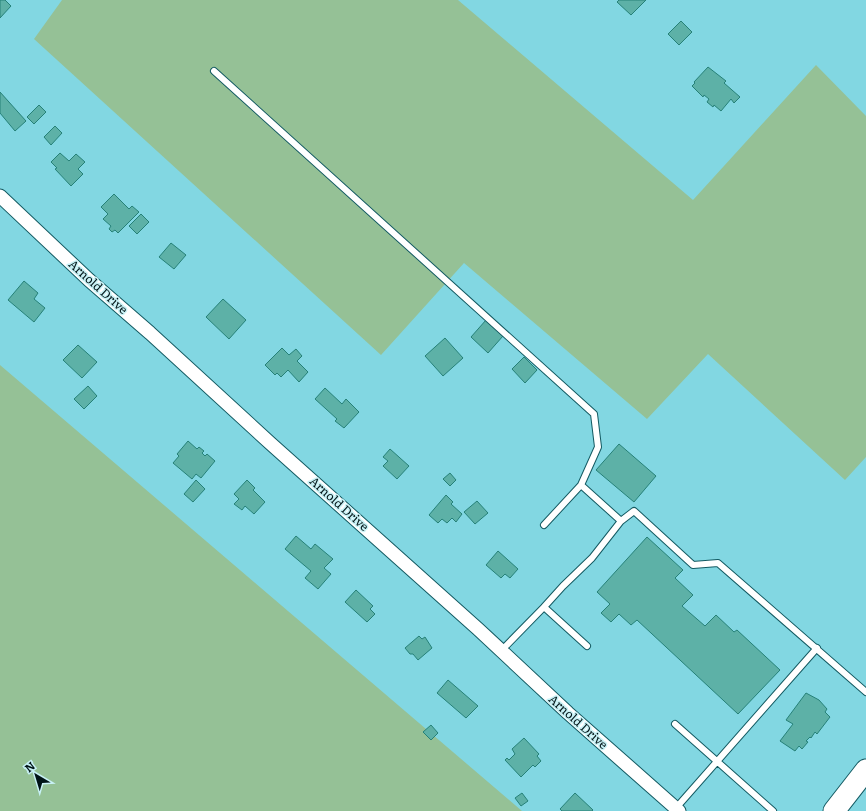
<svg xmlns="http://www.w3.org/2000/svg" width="866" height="811" viewBox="0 0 866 811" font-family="Literata,serif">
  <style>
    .green { fill: #95c196 }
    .building { fill: #5db1a7; stroke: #268178 }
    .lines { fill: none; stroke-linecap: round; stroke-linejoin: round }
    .lane-casing { stroke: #135a62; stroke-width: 8 }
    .street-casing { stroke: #135a62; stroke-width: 15 }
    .primary-casing { stroke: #135a62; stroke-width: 23 }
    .lane { stroke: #fff; stroke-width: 6 }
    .street { stroke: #fff; stroke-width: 13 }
    .primary { stroke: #fff; stroke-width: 21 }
    .labels { text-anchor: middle; stroke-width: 3; stroke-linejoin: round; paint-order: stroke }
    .street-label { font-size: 12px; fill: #001316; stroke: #c8f1f5 }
  </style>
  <rect width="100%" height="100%" fill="#82d7e2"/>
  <path class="green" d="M62 0H458L693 200 816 65 866 116V457L845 480 708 354 647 419 464 263 381 355 34 39Z
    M0 365 522 811H0Z"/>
  <path class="building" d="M0 0H5L11 6 0 18Z
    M619 0H646L631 15 617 2Z
    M681 21 692 32 679 45 668 34Z
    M708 67 726 81 724 83 740 97 734 103 731 99 721 111 714 105 713 107 707 102 709 99 704 95 703 97 692 86 695 83 694 82Z
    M0 92 26 121 15 131 0 113Z
    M39 105 46 112 34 124 27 117Z
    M55 126 62 133 51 145 44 137Z
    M60 153 69 161 76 154 85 162 78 169 83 174 71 186 55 169 57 168 51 162Z
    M114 194 129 209 132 206 139 212 118 233 115 230 112 232 109 229 111 226 103 219 108 214 101 207Z
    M141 214 149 222 137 234 129 226Z
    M171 243 186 255 174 269 159 257Z
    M24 281 38 293 34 299 45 308 34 322 8 300Z
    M223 299 246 320 229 339 206 317Z
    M486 320 503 336 488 353 471 337Z
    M445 338 463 358 443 376 425 356Z
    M78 345 97 362 82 378 63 360Z
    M282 348 289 355 296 349 302 356 297 361 308 372 299 382 288 370 281 377 277 373 275 375 265 365Z
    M524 357 537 370 525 383 512 369Z
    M88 386 97 396 84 409 74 399Z
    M325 388 342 404 346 399 359 412 344 428 335 421 337 419 315 399Z
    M188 441 197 449 199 447 204 451 202 453 205 456 207 454 215 461 201 478 196 474 192 479 173 463 179 456 177 454Z
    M619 444 656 476 634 502 596 470Z
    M390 449 409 466 397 479 383 466 388 461 383 457Z
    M450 473 456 480 450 486 443 479Z
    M196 480 205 489 193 502 184 494Z
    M247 480 255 488 253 490 265 502 254 514 245 506 242 510 234 504 239 499 234 494Z
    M446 495 453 502 451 504 462 514 456 522 452 518 447 523 442 519 438 523 429 515Z
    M477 501 488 513 475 524 464 512Z
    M296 536 311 549 315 544 333 559 324 568 331 574 318 589 305 578 311 571 285 549Z
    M647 537 683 570 675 578 693 595 682 606 705 626 716 615 734 632 737 630 780 670 738 714 637 620 631 625 619 614 611 622 601 613 610 604 597 592Z
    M498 551 518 569 510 578 505 574 501 578 486 565Z
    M356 590 373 606 370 609 375 614 367 622 345 602Z
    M419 636 422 639 425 637 432 648 418 660 413 654H410L405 648Z
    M448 680 478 706 466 718 437 693Z
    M806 693 819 700 827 709 825 712 830 717 817 734 815 732 811 738 810 737 806 741 808 742 802 749 799 746 795 751 780 741 793 724 786 720Z
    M431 725 438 733 431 740 423 732Z
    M524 738 539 754 537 756 541 761 535 767 533 765 521 777 505 760 507 758 509 760 515 754 512 749Z
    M522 793 528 801 521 806 515 798Z
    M575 793 593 810 592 811H562L560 809Z"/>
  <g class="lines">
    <g class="lane-casing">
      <path id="lane" d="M214 71 594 414 598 447 581 485
        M544 525 581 485 621 521
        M544 607 563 586 592 558 621 521 634 511 693 565 718 563 866 692
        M501 651 544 607 587 646
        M675 724 773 811
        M676 808 817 648"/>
    </g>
    <g class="street-casing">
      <path id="street" d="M0 196 89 280 150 333 270 443 478 629 568 713 679 811"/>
    </g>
    <g class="primary-casing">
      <path id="primary" d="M834 811 866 770"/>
    </g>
    <use href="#lane" class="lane"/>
    <use href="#street" class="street"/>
    <use href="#primary" class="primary"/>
  </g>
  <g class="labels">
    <g class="street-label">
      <text transform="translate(98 287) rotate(42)" y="4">Arnold Drive</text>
      <text transform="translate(339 504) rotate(42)" y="4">Arnold Drive</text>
      <text transform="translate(578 722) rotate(42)" y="4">Arnold Drive</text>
    </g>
  </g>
  <g transform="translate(36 775) rotate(322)" stroke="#c8f1f5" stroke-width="3" paint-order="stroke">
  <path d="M0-3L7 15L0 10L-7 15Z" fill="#001316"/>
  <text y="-6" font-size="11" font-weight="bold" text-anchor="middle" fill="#001316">N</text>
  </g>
</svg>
